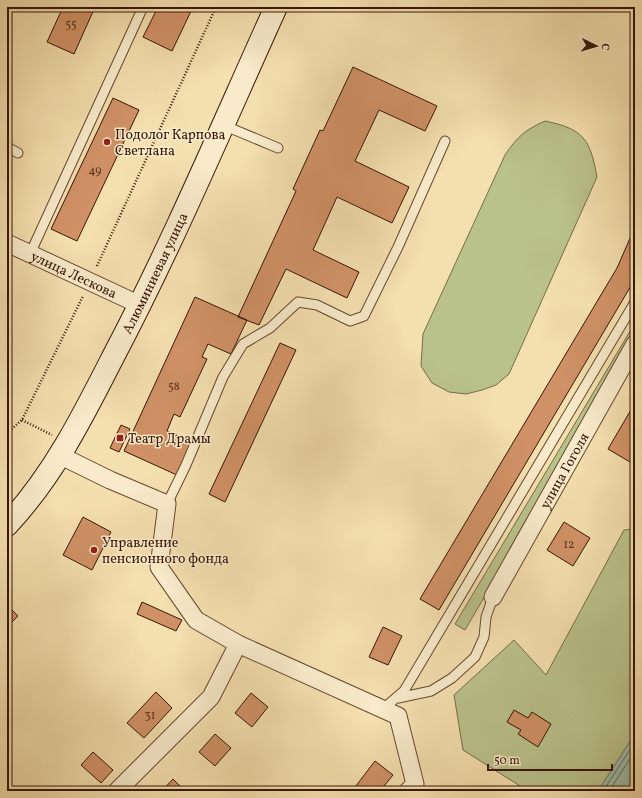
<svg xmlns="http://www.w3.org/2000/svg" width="642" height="798" viewBox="0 0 642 798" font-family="Vollkorn,serif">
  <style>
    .green { fill: #bac28b; stroke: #786c49 }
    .water { fill: #9cbdab; stroke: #737a69 }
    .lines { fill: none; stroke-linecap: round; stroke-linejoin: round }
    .shore { stroke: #696a59; stroke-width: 1 }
    .building { fill: #d09166; stroke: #361607 }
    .lane-casing { stroke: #664831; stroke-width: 11 }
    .street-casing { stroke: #664831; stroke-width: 19 }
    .secondary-casing { stroke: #361607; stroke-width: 24 }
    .path { stroke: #361607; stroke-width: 2.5; stroke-dasharray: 1 2; stroke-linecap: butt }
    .lane { stroke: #f8eaca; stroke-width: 9 }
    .street { stroke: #f8eaca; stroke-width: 17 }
    .secondary { stroke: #f8eaca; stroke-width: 22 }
    .poi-dot { fill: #8f2418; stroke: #f8eaca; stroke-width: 1.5 }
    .labels { text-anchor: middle; stroke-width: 3; stroke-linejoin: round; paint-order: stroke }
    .number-label { font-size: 12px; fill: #5c351f }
    .poi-label { font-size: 14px; fill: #361607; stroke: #f8eaca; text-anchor: start }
    .street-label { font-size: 14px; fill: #361607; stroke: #f8eaca }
  </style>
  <rect width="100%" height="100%" fill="#f4dfae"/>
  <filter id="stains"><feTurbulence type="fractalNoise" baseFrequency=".005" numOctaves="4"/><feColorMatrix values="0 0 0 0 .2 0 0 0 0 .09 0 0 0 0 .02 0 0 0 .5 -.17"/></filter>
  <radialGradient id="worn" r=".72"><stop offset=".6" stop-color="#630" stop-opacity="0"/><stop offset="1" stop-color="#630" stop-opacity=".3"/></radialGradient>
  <path class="green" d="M545 121C583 129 590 138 597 177L509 374 496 385 482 390 466 394 449 392 432 383 421 366 423 334 505 155C517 137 525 130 545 121Z
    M635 323V339L465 630 455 624Z
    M635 529V734L598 791H528L463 750 454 695 514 640 546 675 624 530Z"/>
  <path class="water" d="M635 734V791H598Z"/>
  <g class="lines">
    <path class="shore" d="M603 791 635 742
      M609 791 635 751"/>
  </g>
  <path class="building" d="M63 7H95L74 54 47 42Z
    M158 7H193L172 51 143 37Z
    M353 67 437 106 425 131 379 110 355 161 409 187 392 223 337 197 313 250 359 272 347 298 286 269 259 325 238 317 296 191 293 189 320 130 323 131Z
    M113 98 139 110 77 241 51 229Z
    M7 184 11 186 7 195Z
    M635 227V279L439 610 420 599 617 268Z
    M195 297 247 320 231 354 208 344 202 357 207 359 180 417 174 414 167 431 192 442 177 475 124 451Z
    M280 343 296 350 225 502 209 494Z
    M635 403V465L608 449Z
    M121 425 130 429 119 452 110 448Z
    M83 517 111 532 92 570 63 555Z
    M564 522 590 538 573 566 547 550Z
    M142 602 182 620 176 631 137 614Z
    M7 605 18 616 7 627Z
    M383 627 402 636 388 665 369 657Z
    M156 692 172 708 144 738 127 723Z
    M251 693 268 707 252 727 235 713Z
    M514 710 528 718 532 712 551 724 538 747 518 734 521 730 507 722Z
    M215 734 231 748 215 766 199 752Z
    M93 752 113 770 101 783 81 765Z
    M375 761 393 775 380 791H352Z
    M173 779 185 791H162Z"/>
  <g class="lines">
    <g class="lane-casing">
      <path id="lane" d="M223 125 278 148
        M7 147 18 153
        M30 254 143 7
        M167 504 186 465 223 377 243 344 270 328 298 302 317 305 350 321 364 316 398 247 445 141
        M398 698 431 691 452 678 475 657 484 637 486 617 493 597
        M383 709 404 691 635 302"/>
    </g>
    <g class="street-casing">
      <g id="street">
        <path id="s1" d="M7 243 140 305"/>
        <path d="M59 455 110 480 167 504 159 567 196 620 238 644 398 716 415 784 408 791"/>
        <path id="s2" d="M493 597 635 344"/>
        <path d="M117 791 211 697 238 644"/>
      </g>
    </g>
    <g class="secondary-casing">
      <g id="secondary">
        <path id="s3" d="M7 525C53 476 83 416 113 357 173 243 223 124 276 7"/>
      </g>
    </g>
    <path class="path" d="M97 266 216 7
      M22 420 52 435
      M7 433 22 420 83 296"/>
    <use href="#lane" class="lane"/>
    <use href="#street" class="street"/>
    <use href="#secondary" class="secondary"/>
  </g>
  <g class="poi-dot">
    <circle cx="107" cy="142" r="4"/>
    <rect x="116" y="434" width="8" height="8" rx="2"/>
    <circle cx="94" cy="550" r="4"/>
  </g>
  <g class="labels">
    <g class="number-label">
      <text x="71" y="28">55</text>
      <text x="95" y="174">49</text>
      <text x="174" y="390">58</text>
      <text x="569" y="548">12</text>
      <text x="150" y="719">31</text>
    </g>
    <g class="poi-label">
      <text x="115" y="139">Подолог Карпова<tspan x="115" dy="16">Светлана</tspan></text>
      <text x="128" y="443">Театр Драмы</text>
      <text x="102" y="547">Управление<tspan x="102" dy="16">пенсионного фонда</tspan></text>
    </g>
    <g class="street-label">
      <text dy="5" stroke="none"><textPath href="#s3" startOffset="293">Алюминиевая улица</textPath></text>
      <text dy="5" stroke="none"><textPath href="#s1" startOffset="74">улица Лескова</textPath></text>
      <text dy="5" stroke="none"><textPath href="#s2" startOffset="145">улица Гоголя</textPath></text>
    </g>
  </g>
  <rect width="642" height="798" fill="none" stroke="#f4dfae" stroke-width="24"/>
  <rect x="8" y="8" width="626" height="782" fill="none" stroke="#361607" stroke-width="2"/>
  <rect x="12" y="12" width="618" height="774" fill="none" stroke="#361607"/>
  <g transform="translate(596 46) rotate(95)" stroke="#f8eaca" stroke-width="3" paint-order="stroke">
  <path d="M0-3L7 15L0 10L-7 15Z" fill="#361607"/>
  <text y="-6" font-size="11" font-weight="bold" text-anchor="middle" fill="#361607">С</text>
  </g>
  <path d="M488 764v6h124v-6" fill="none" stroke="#361607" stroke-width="2"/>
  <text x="494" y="764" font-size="12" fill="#361607" stroke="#f8eaca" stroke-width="3" paint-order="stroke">50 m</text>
  <rect width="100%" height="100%" filter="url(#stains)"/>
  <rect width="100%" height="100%" fill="url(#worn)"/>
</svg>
